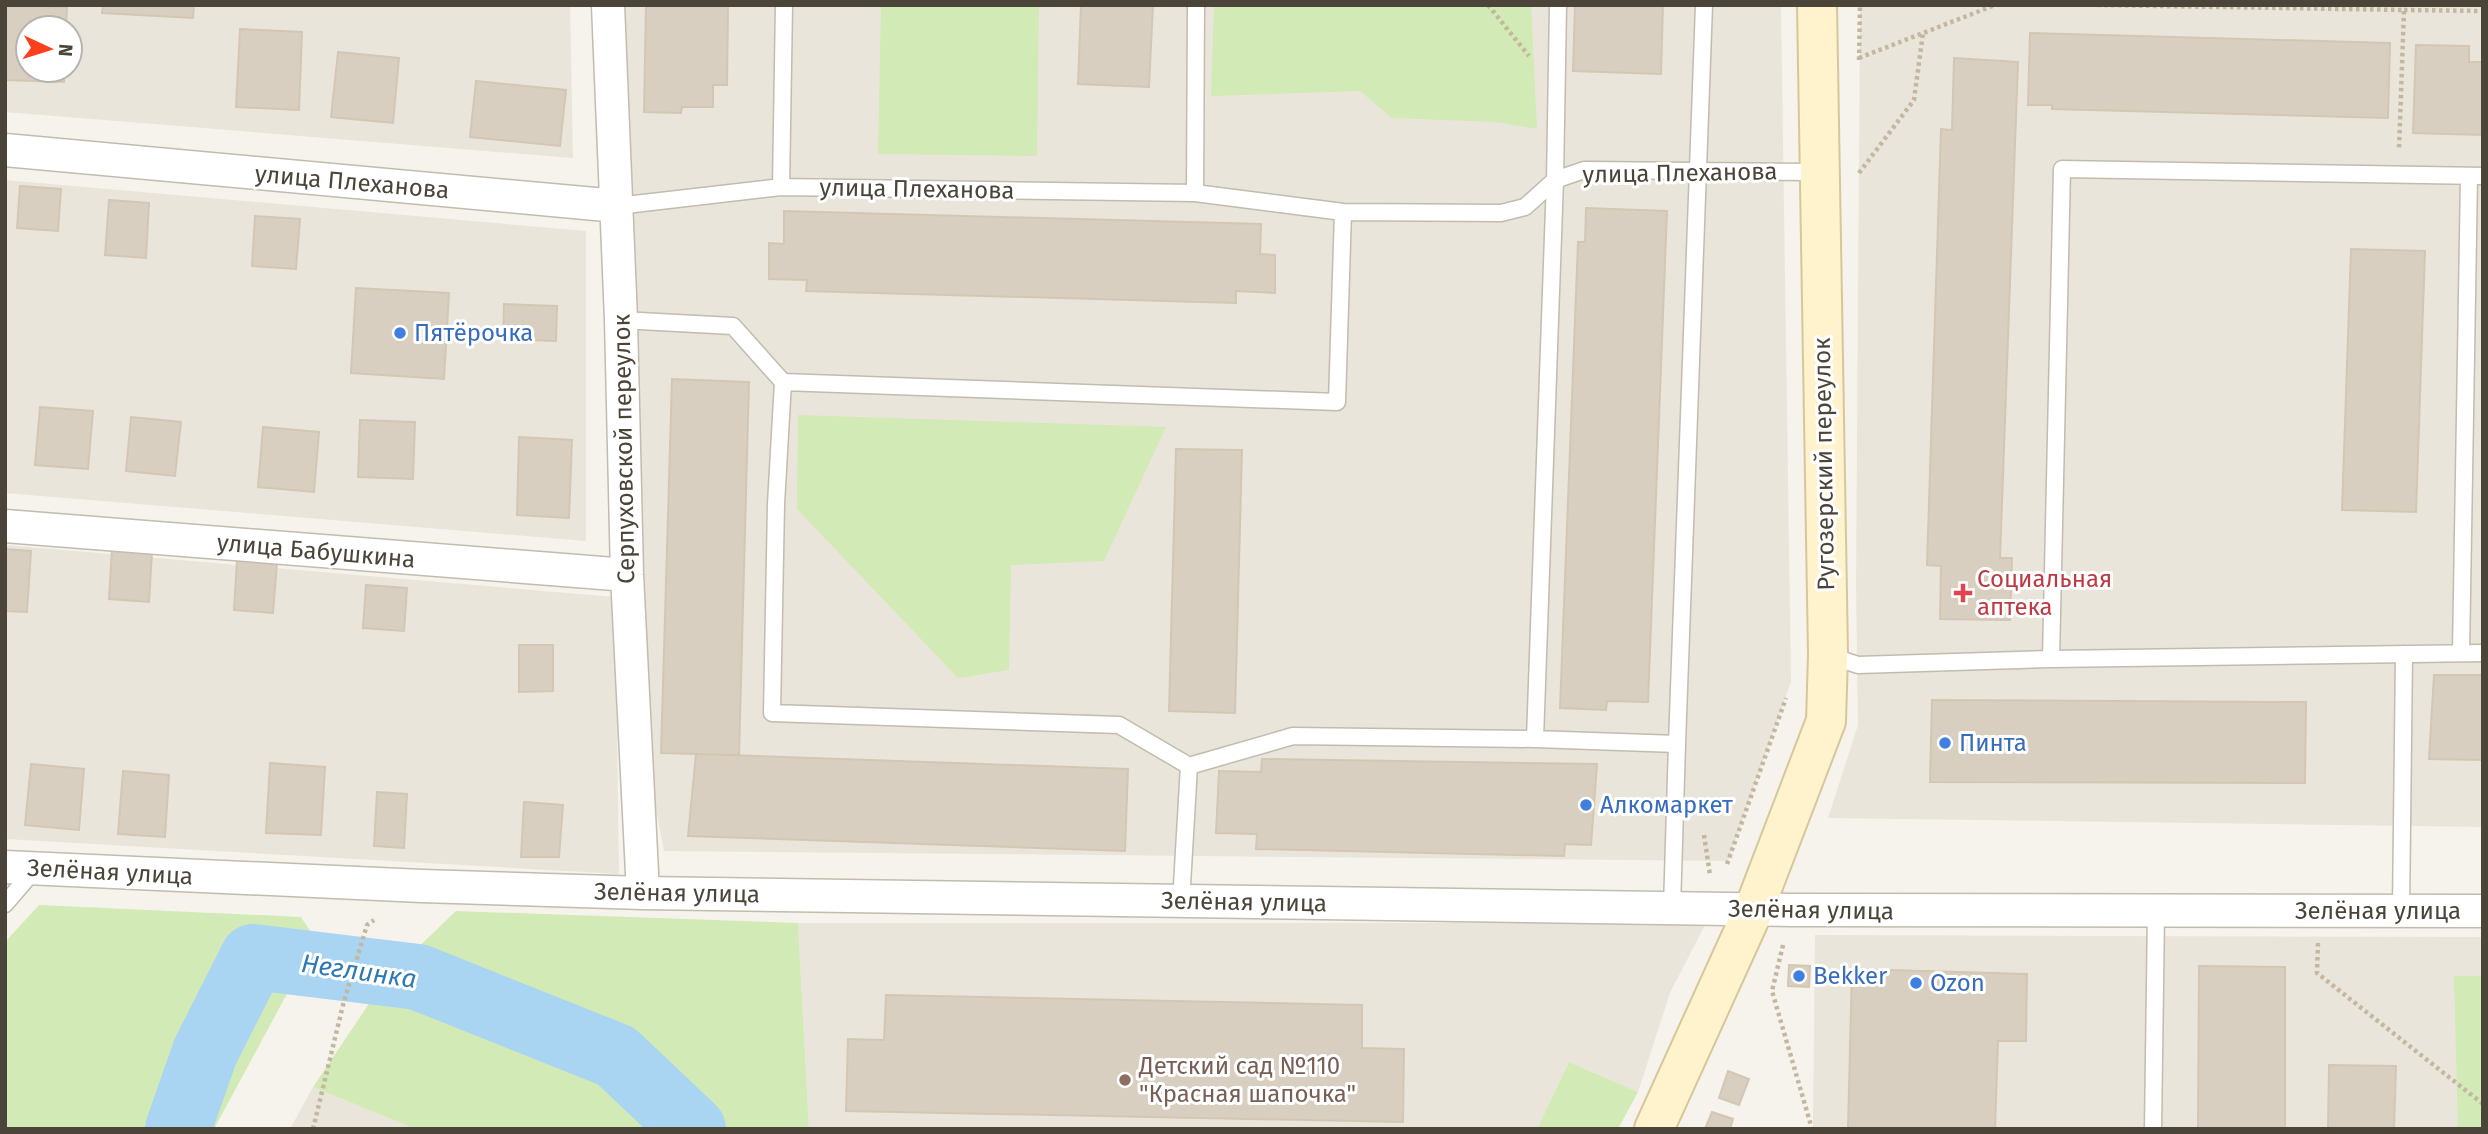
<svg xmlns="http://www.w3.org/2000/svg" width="2488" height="1134" viewBox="0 0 2488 1134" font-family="'Fira Sans',sans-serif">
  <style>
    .residential { fill: #eae5da; fill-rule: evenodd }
    .green { fill: #d2eab5 }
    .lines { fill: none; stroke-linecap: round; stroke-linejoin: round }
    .river { stroke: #a9d4f2; stroke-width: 66 }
    .building { fill: #d8cfc1; stroke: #d3c7b4; stroke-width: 2 }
    .lane-casing { stroke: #c2bbae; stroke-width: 19 }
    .street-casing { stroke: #c2bbae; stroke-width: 35 }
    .secondary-casing { stroke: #d6c79b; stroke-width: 42 }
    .path { stroke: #c4b79f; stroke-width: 4.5; stroke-dasharray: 3.5 3.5; stroke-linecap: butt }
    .lane { stroke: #fff; stroke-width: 16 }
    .street { stroke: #fff; stroke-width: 32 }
    .secondary { stroke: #fff3cd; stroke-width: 38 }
    .shop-dot { fill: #3f7fe0; stroke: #fff; stroke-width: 2.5 }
    .health-dot { fill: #e0444e; stroke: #fff; stroke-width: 2.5 }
    .education-dot { fill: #8d6e63; stroke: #fff; stroke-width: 2.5 }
    .labels { text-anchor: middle; stroke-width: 6; stroke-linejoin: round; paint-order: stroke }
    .street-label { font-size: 24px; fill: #4b4439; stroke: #fff }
    .shop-label { font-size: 24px; fill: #366cbe; stroke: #fff; text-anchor: start }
    .health-label { font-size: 24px; fill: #be3a42; stroke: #fff; text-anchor: start }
    .education-label { font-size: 24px; fill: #785e54; stroke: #fff; text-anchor: start }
    .water-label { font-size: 26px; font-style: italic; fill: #2e7ab2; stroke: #fff }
  </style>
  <rect width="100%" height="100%" fill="#f6f3ec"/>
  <path class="residential" d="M5 5H570L573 158 5 112ZM28 28H70V70H28Z
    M625 5H1781L1791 682 1728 861 664 851 649 773Z
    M1860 5H2483V827L1828 818 1858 725 1856 585Z
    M5 180 586 231V541L5 493Z
    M5 545 615 597 619 874 5 839Z
    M798 923H1706L1670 993 1638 1092 1569 1062 1537 1129H809Z
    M1815 935 2483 937V1129H1813Z
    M313 1087 415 1129H290Z"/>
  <path class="green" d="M881 5H1039L1037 156 878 154Z
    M1214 5H1531L1537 129 1495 122 1392 118 1360 91 1211 96Z
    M798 415 1166 427 1104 561 1011 565 1009 670 958 678 797 509Z
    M39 905 301 917 316 940 214 1129H5V942Z
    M456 911 798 923 809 1129H415L313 1087 387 977Z
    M2454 976H2483V1129H2458Z
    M1569 1062 1638 1092 1618 1129H1537Z"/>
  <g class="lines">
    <path class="river" d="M178 1129 205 1052 253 957 418 977 616 1056 693 1129"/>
  </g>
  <path class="building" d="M5 5 67 7 66 28H28V70H64V82L5 80Z
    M103 5H194L193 18 102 13Z
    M646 5H728L727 85H713V107H682L681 113 644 112Z
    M1081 5H1153L1149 87 1078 84Z
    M1575 5H1663L1661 74 1573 71Z
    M240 29 302 32 299 110 236 107Z
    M2030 33 2390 43 2388 118 2052 109V105H2028Z
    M2416 45 2469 46V62H2483V135L2413 133Z
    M338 52 399 58 393 123 331 117Z
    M1954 58 2018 62 2000 558H2012L2010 620 1940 619 1941 566 1927 565 1941 129 1952 130Z
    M476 81 566 90 560 146 470 137Z
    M20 186 61 189 58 231 17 228Z
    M109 200 149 203 146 258 105 255Z
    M1586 208 1667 211 1648 702 1607 701 1606 710 1560 708 1578 242H1585Z
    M784 211 1261 224 1260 254 1275 255V293L1236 291V303L806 291 807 280 769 279V243L784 244Z
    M255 216 300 219 296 269 252 266Z
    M2351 249 2425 251 2416 512 2342 510Z
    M356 288 449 293 444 379 351 373Z
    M504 304 557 306 556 341 503 339Z
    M672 379 749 382 739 755 661 753Z
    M40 407 93 411 88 469 35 465Z
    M131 417 181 422 175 476 126 471Z
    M360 420 415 422 413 479 358 477Z
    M263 427 319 432 314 492 258 487Z
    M519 437 572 440 569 518 517 515Z
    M1176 449 1242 450 1235 713 1169 711Z
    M5 549 31 551 27 612 5 611Z
    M112 549 152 552 149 602 109 599Z
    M237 560 277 563 273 613 234 610Z
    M366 585 407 588 404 631 363 628Z
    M519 645H553V691L519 692Z
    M2434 675H2483V760L2429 759Z
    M1932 700 2306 702 2305 783 1930 782Z
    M696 754 1128 769 1125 851 688 836Z
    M1262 759 1597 764 1591 845 1565 844 1564 856 1256 849 1257 834 1216 833 1219 771 1261 772Z
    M270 763 325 767 321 835 266 833Z
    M31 764 84 769 79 830 25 825Z
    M123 771 169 775 165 837 118 834Z
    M377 792 407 794 404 848 374 846Z
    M524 802 563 805 559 857H521Z
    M1789 965 1810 966 1809 987 1788 986Z
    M2199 966 2285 967V1129H2198Z
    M1852 969 2027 974 2026 1041H1998L1995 1129H1848Z
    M886 995 1362 1005V1048L1404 1049 1403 1122 846 1111 848 1039 884 1040Z
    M2329 1065 2396 1066 2394 1129H2328Z
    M1728 1071 1749 1079 1739 1105 1719 1098Z
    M1712 1112 1733 1119 1730 1129H1705Z"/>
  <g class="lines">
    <g class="lane-casing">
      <path id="lane" d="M781 187 784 5
        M1195 193 1196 5
        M617 206 781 187 1195 193 1343 212 1501 213 1525 207 1555 180 1584 170 1818 172
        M621 320 733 326 783 382 776 504 772 713 1119 725 1189 766 1293 736 1535 739 1677 744 1704 5
        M783 382 1337 402 1343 212
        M2461 653 2469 176
        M1828 655 1858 665 2051 659 2483 653
        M2051 659 2062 169 2483 176
        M1535 739 1555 180 1558 5
        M1181 902 1189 766
        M5 904 35 869
        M1672 908 1677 744
        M2401 911 2404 654
        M2153 1129 2156 912"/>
    </g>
    <g class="street-casing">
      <path id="street" d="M608 5 621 320 627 575 643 893
        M5 150 617 206
        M5 526 627 575
        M5 867 422 886 643 893 1792 910 2483 911"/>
    </g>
    <g class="secondary-casing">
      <path id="secondary" d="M1654 1129 1754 909 1826 721 1828 655 1817 5"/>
    </g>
    <path class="path" d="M1488 5 1529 56
      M2097 5 2404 10 2399 149
      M2404 10 2483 11
      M1859 58 1995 5
      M1859 60 1860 5
      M1859 173 1914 100 1923 33
      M1704 835 1710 875
      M1727 864 1786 698
      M2318 943 2317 973 2483 1104
      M1783 945 1772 991 1812 1129
      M313 1129 343 1005 367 925 374 920"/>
    <use href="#lane" class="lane"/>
    <use href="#street" class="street"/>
    <use href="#secondary" class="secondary"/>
  </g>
  <g class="shop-dot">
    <circle cx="400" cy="333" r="7"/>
    <circle cx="1945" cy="743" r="7"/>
    <circle cx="1586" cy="805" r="7"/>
    <circle cx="1799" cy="976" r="7"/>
    <circle cx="1916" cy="983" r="7"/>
  </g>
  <path class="health-dot" d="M1959.5 582.5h7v7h7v7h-7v7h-7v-7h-7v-7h7z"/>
  <circle class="education-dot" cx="1125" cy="1080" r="7"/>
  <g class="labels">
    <g class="street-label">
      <text transform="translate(1680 173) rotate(-1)" y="8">улица Плеханова</text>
      <text transform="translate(352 182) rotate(5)" y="8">улица Плеханова</text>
      <text transform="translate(917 189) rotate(1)" y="8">улица Плеханова</text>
      <text transform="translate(624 449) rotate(-91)" y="8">Серпуховской переулок</text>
      <text transform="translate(1824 464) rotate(-91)" y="8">Ругозерский переулок</text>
      <text transform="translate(316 551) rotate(5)" y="8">улица Бабушкина</text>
      <text transform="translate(110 872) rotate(3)" y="8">Зелёная улица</text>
      <text transform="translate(677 893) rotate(1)" y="8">Зелёная улица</text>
      <text transform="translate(1244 902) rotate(1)" y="8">Зелёная улица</text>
      <text transform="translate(1811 910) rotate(1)" y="8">Зелёная улица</text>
      <text x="2378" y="919">Зелёная улица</text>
    </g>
    <g class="shop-label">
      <text x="414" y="341">Пятёрочка</text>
      <text x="1959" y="751">Пинта</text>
      <text x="1600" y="813">Алкомаркет</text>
      <text x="1813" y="984">Bekker</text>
      <text x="1930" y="991">Ozon</text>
    </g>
    <g class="health-label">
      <text x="1977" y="587">Социальная<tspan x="1977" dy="28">аптека</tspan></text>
    </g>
    <g class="education-label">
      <text x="1139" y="1074">Детский сад №110<tspan x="1139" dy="28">"Красная шапочка"</tspan></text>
    </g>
    <g class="water-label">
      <text transform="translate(359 971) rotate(8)" y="9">Неглинка</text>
    </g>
  </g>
  <rect width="2488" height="1134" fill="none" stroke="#4b4439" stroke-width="14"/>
  <g transform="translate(49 49) rotate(94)"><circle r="33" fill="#ffffff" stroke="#b7b4b0" stroke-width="2"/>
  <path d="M0-5L12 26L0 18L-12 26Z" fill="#fc3f1d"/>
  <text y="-10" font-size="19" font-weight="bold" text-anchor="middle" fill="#4b4439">N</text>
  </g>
</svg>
